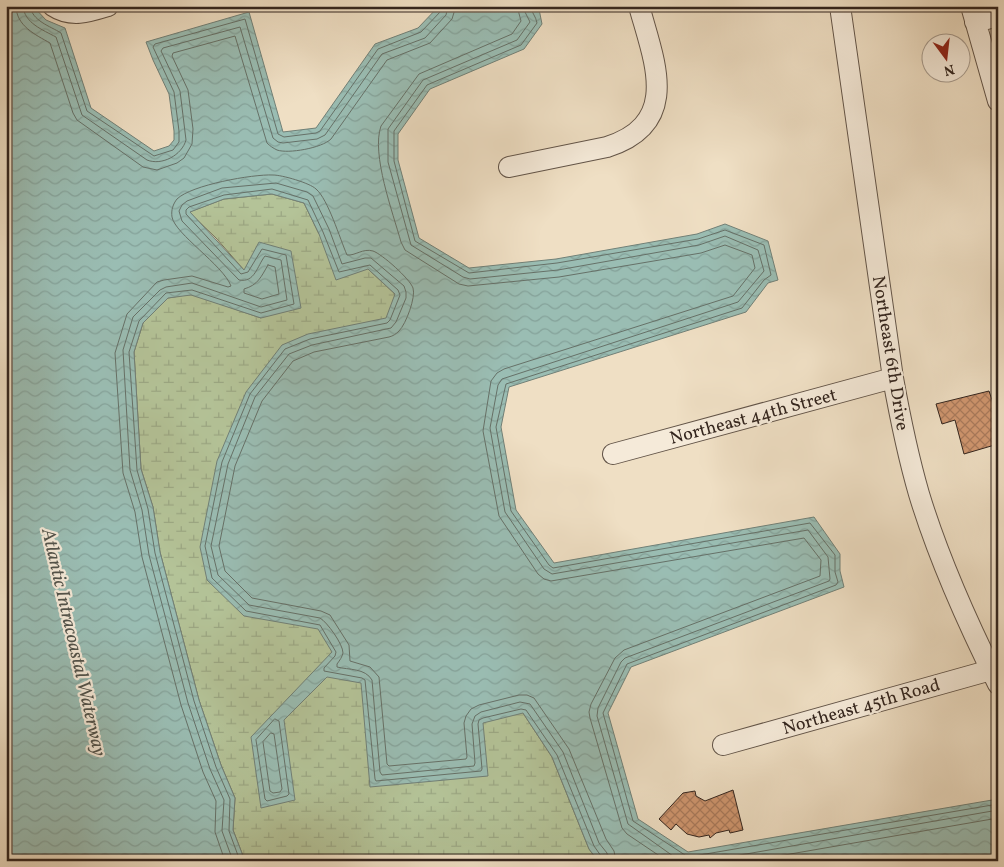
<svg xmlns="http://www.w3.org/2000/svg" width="1004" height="867" viewBox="0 0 1004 867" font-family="Vollkorn,serif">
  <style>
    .wetland { fill: url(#wetland-marsh); stroke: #74745b }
    .water { fill: url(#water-waves); stroke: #718077 }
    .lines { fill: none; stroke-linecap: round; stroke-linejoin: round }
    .shore { stroke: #667168; stroke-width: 1 }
    .building { fill: url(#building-cross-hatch); stroke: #33251e }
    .minor-casing { stroke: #625448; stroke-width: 22 }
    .minor { stroke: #f5ead9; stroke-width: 20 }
    .labels { text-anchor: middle; stroke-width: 4.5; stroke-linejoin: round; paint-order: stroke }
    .street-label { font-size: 18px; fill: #33251e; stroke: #f5ead9 }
    .water-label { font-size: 19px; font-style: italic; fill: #52534b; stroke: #f5ead9 }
  </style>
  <defs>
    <pattern id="wetland-marsh" width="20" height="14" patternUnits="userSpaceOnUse" patternTransform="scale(1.25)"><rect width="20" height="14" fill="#b4c398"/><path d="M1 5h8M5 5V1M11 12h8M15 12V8" fill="none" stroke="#9ba783"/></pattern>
    <pattern id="water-waves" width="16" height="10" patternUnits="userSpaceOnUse" patternTransform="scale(1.25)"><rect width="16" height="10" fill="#9abdb3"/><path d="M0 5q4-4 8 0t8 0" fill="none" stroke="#85a29a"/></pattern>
    <pattern id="building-cross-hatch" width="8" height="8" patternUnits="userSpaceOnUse" patternTransform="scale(1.25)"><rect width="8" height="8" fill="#cf966f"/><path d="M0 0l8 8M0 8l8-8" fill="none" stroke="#a97a5b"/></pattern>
  </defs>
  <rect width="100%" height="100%" fill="#efdfc4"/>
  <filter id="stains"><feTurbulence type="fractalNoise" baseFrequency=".004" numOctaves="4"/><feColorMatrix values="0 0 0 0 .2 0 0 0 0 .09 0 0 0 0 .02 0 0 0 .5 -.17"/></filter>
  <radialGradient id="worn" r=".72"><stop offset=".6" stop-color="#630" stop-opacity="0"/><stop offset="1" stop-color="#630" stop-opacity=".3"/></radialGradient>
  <path class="wetland" d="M272 194 304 203 319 234 368 269 395 294 523 713 552 757 589 849 598 861H245L233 830 235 798 221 765 199 700 160 552 153 507 141 469 134 352 143 323 168 298 191 294 261 318 244 270 216 238 189 212 224 199Z"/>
  <path class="water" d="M6 6H33L46 20 65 28 91 108 154 151 169 146 174 140V131L169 94 153 60 146 42 249 12 283 132 316 128 375 44 418 28 439 6H535L536 10 539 9 542 24 524 49 430 89 398 134V160L419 238 469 268 556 259 697 234 725 224 768 241 778 280 768 283 746 312 509 387 501 427 516 510 554 563 814 517 840 554V571L844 587 631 667 608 713 638 819 688 852 998 799V861H598L589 849 552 757 523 713 483 723 488 776 370 787 361 683 327 677 284 720 295 800 261 808 251 737 332 652 318 629 244 616 207 580 200 547 217 461 246 392 282 345 308 334 386 318 395 294 368 269 336 280 319 234 304 203 272 194 224 199 190 212 244 270 259 242 291 251 301 308 261 318 191 295 168 298 143 323 134 352 141 469 153 507 160 552 199 700 221 765 235 798 233 830 245 861H9L6 851Z"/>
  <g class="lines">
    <path class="shore" d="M16 6C16 26 36 35 50 43L73 113 77 120 143 167 157 170 177 163 184 158 192 144 193 129 188 90 172 56 173 53 235 36 267 143C270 146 273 148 277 150 288 154 322 148 331 139L387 60 430 43 452 19 456 6
      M23 6C24 23 43 30 56 37L82 115 147 160C162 166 182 155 186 140L180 91 163 55 161 51 163 48 240 27 273 138 278 142 283 143 317 139 325 135 382 54 425 38 446 15 448 6
      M30 6C32 21 50 26 61 33L87 111 154 156 173 150 179 142V131L174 92 153 47 155 44 245 19 278 134 284 137 316 133 320 131 378 49 421 32 441 11 442 6
      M517 6 521 21 512 34 419 74 381 126C371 154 393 213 401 242L405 250 459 284 468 286 559 277 701 253 725 245 752 255 755 268 733 296 504 369 497 373 491 381 483 431 499 516 538 574 544 579 551 581 804 538 821 560 820 576 624 650 615 658 591 704 589 712 590 718 622 828 627 834 667 861
      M524 6 525 12 530 22 517 40 423 80 388 129V162L411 245 463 277 470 279 558 270 699 245 725 236 758 250 764 271 738 302 502 379 498 385 490 428 505 512 544 569 552 574 808 530 828 557 830 579 829 581 625 658 621 662 598 708 597 716 628 824 680 861
      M530 6C531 12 536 16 537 23L521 45 427 85 394 131V161L415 241 469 273 557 263 698 239 725 230 764 245 771 275 764 280 742 308 506 384 496 427 511 511 549 565 553 568 810 523 835 555V572L838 582 836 585 627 664 603 713 633 821 688 857 998 804
      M268 265 275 267 279 294 262 299 244 293V289C258 285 261 277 268 265Z
      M275 719 279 721 289 794 287 796 267 801 265 799 256 740Z
      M271 733 274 734 282 789 280 792 273 793 270 791 263 742Z
      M225 861 215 832 216 801 203 772 181 705 142 557 135 512 123 473 115 353 127 314 157 282 164 280 192 276 228 287 231 286C223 265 175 234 172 217 171 210 173 204 177 199 191 185 253 174 273 175 282 175 310 183 316 189 328 199 340 239 347 255 355 256 363 248 373 251 382 254 410 279 413 288 416 297 406 324 399 331 396 334 393 336 389 337L314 352 293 361 262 401 235 466 219 546 225 571 252 598 321 611 330 615 349 645 350 661 370 667 379 677 387 764 389 766 466 759 467 757 464 723 466 716 471 709 479 705 519 695H527L534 698 569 749 606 839 614 851 616 861
      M233 861 222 831 224 800 210 769 188 703 149 555 142 510 130 470 123 350 133 317 160 290 166 287 192 283 261 307 287 300 281 260 265 256C257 266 255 283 239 280L182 221 179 211 182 205 187 201 222 188 276 183 307 192 313 196 329 229 342 264 365 258H371L404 286 406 292V298L396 322 391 328 312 345 289 354 255 397 228 464 211 546 218 575 249 605 320 618C327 622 343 644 343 653 342 657 340 660 337 664V667C349 670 365 668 372 680L380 772 382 775 474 766 475 763 472 724 475 716 481 712 520 702 530 704 563 752 599 843 607 853 608 861
      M240 861 229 831 230 799 216 767 194 701 155 553 148 509 137 470 129 352 139 321 166 293 192 290 261 313 294 304 286 255 262 249 248 272 241 274 186 214V210L189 207 224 195 272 189 308 200 323 232 339 272 370 265 398 290 400 295 390 320 387 323 310 339 285 349 250 394 222 462 205 546 212 578 246 611 320 625 336 652 335 656 324 668V671L362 678 365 680 375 779 376 781 481 771 482 769 478 724 479 720 483 718 521 709 526 710 557 755 594 846 601 856 602 861
      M706 861 998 810
      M750 861 998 818"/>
  </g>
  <path class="building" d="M989 391 994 406 998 405V444L964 454 955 420 942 424 936 404Z
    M733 790 743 830 730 833 729 830 716 833 710 838 709 835 699 837 687 834 676 824 671 830 659 819 683 793 695 791 696 796 705 801Z"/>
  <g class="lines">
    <g class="minor-casing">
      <path id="minor" d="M53 6C71 18 89 12 108 6
        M840 6 893 378C900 417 908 456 919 494 939 560 967 622 998 684
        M971 6 998 101
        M975 22 998 16
        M509 167 607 147C682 123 654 61 639 6
        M613 454 893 378
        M723 745 998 668"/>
    </g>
    <use href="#minor" class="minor"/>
  </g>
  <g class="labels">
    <g class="street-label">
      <text transform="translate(891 353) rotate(81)" y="6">Northeast 6th Drive</text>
      <text transform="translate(753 416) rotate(-15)" y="6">Northeast 44th Street</text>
      <text transform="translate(861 706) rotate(-16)" y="6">Northeast 45th Road</text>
    </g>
    <g class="water-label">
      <text transform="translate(75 642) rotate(77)" y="7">Atlantic Intracoastal Waterway</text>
    </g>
  </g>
  <rect width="1004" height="867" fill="none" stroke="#efdfc4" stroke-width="25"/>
  <rect x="8" y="8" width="989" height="852" fill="none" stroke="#33251e" stroke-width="2.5"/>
  <rect x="12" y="12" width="979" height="842" fill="none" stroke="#33251e"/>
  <g transform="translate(946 58) rotate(165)"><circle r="24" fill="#f5ead9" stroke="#a79b8e"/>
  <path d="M0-4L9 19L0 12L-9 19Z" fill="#8f2418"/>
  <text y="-8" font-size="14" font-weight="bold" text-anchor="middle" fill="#33251e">N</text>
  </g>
  <rect width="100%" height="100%" filter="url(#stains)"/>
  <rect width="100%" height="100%" fill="url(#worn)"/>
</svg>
